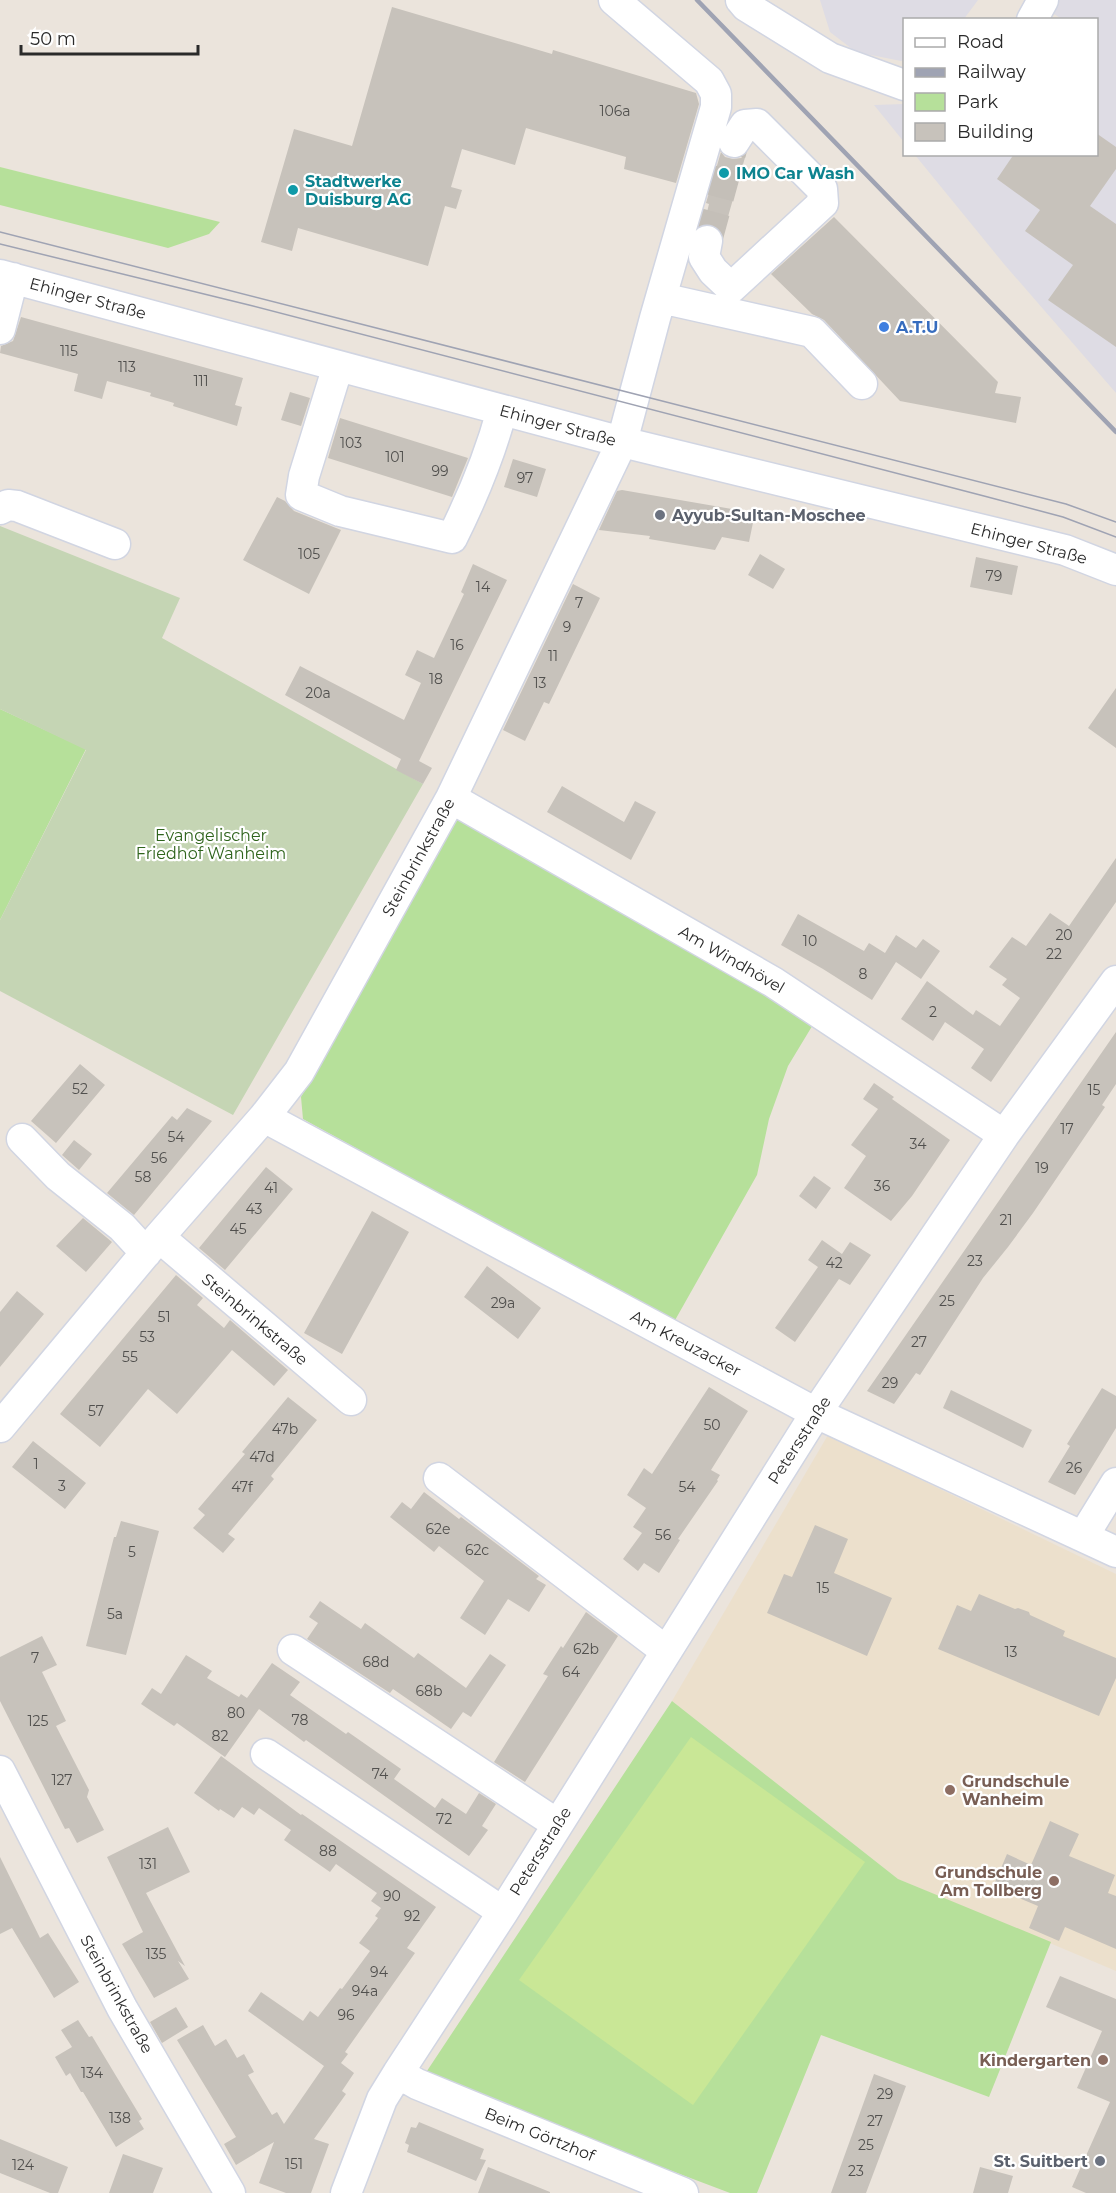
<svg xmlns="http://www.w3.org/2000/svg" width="1116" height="2193" viewBox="0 0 1116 2193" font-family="Montserrat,sans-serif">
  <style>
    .industrial { fill: #dedce4 }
    .education { fill: #ece0cc }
    .green { fill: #b6e09a }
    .cemetery { fill: #c5d5b4 }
    .pitch { fill: #c9e796 }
    .building { fill: #c7c2bb }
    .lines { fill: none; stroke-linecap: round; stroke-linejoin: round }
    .minor-tunnel { stroke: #c4bfb8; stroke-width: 30; stroke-dasharray: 30 15; stroke-linecap: butt }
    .minor-casing { stroke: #d1d5e2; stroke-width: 33 }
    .minor { stroke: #fff; stroke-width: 30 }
    .tram { stroke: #9fa3b3; stroke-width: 1.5 }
    .rail { stroke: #9fa3b3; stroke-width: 4.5 }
    .culture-dot { fill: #0f9aa8; stroke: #fff; stroke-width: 2 }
    .shop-dot { fill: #3f7fe0; stroke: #fff; stroke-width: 2 }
    .worship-dot { fill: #6b7280; stroke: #fff; stroke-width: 2 }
    .education-dot { fill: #8d6e63; stroke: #fff; stroke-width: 2 }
    .labels { text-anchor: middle; stroke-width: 4.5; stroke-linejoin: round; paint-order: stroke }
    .number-label { font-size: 14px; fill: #51504e }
    .culture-label { font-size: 16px; font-weight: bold; fill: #0d838f; stroke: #fff; text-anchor: start }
    .street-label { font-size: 16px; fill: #2a2a2a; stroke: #fff }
    .shop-label { font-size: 16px; font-weight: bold; fill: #366cbe; stroke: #fff; text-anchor: start }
    .worship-label { font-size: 16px; font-weight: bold; fill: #5b616d; stroke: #fff; text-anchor: start }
    .park-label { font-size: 16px; fill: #2f641c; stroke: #fff }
    .education-label { font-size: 16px; font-weight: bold; fill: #785e54; stroke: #fff; text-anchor: end }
  </style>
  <rect width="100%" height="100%" fill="#ebe4dc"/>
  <path class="industrial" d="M820 0H978L964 19 904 20V60L901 61 856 52 830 32Z
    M1031 0H1116V393L1004 264 915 155 1096 154V20L1062 19Z
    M904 104V142L874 105Z"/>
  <path class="education" d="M828 1435 1116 1574V1971L898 1879 672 1701Z"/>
  <path class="green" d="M0 167 220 222 209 234 168 248 0 205Z
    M0 709 86 749 0 920Z
    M457 814 814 1023 788 1066 769 1119 757 1175 674 1322 303 1119 301 1097Z
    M672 1701 898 1879 1051 1942 989 2097 821 2035 757 2193H730L423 2077Z"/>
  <path class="cemetery" d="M0 526 180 598 162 638 423 784 233 1115 0 991V920L86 750 0 709Z"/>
  <path class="pitch" d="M691 1737 865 1862 693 2105 519 1980Z"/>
  <path class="building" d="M392 7 552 54 553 50 696 93 699 104 676 183 624 169 626 157 526 128 515 165 462 149 451 187 462 190 456 209 445 206 428 266 298 228 292 251 261 242 294 129 352 146Z
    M1096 133 1116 147V169L1090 206 1116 224V347L1048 300 1073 265 1025 231 1040 210 997 179 1014 154H1096Z
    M721 152 725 157 733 159 741 158 746 154 723 234 718 228 711 224H704L709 204 706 203Z
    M834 217 998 382 995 393 1021 397 1016 423 900 401 824 320 812 314 771 274Z
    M21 317 243 378 235 405 242 407 237 426 173 406 174 403 150 396 151 393 107 381 102 399 74 391 78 374 0 353 1 346 13 341Z
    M290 392 310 398 301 426 281 420Z
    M340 418 468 458 452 497 328 458Z
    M513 459 546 469 537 497 504 487Z
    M622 490 755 513 749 542 722 537 715 550 649 539 650 536 599 530 617 491Z
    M277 497 285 501 294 511 341 530 309 594 243 560Z
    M760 554 785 569 773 589 748 575Z
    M976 557 1018 566 1012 595 970 587Z
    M473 564 507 580 419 761 432 768 423 784 396 770 401 759 285 695 300 666 404 720 421 683 405 675 417 650 434 658 464 594 461 592Z
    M573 584 600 598 549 704 544 702 525 741 503 730Z
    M1116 688V748L1088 728Z
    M562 786 624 822 635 801 656 812 631 860 547 812Z
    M1116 858V902L991 1082 971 1068 984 1049 945 1022 933 1041 901 1019 927 981 973 1015 976 1010 1000 1026 1020 998 1002 985 1007 979 989 967 1012 937 1026 946 1050 913 1069 926Z
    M798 914 864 951 869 943 885 953 896 935 916 948 923 939 940 951 921 979 896 962 872 1000 823 969 781 945Z
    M1116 1032V1084L1102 1105 1105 1107 1033 1213 1008 1247 983 1278 920 1375 916 1373 894 1404 867 1391Z
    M80 1064 105 1085 56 1143 31 1121Z
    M874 1083 894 1097 892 1099 950 1140 912 1196 891 1221 844 1188 866 1156 851 1145 878 1109 863 1099Z
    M187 1108 212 1121 134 1215 107 1193 172 1116 177 1120Z
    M74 1140 92 1154 79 1170 62 1155Z
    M266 1167 293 1189 225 1270 199 1248Z
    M814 1176 831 1188 816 1209 799 1196Z
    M372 1211 409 1232 342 1354 304 1333Z
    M83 1218 112 1242 86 1272 56 1246Z
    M822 1240 842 1254 850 1242 871 1255 850 1285 839 1279 795 1342 775 1328 818 1267 808 1260Z
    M487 1266 541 1308 518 1339 464 1297Z
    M176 1275 203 1298 197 1305 224 1328 230 1320 288 1370 274 1386 232 1350 177 1414 148 1389 100 1447 60 1414Z
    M17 1291 44 1314 0 1367V1312Z
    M709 1387 748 1411 711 1470 720 1475 717 1480 718 1481 678 1539 680 1540 659 1573 644 1563 638 1571 623 1559 642 1533 633 1527 646 1508 627 1495 644 1468 652 1474Z
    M1102 1388 1116 1396V1428L1075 1495 1048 1482 1070 1446 1067 1444Z
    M951 1390 1032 1430 1023 1448 943 1408Z
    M288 1397 317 1420 271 1476 274 1479 228 1534 235 1539 223 1553 193 1528 205 1515 198 1509 245 1454 242 1452Z
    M33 1441 86 1483 65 1509 12 1467Z
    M424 1492 459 1519 461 1517 539 1576 536 1579 546 1585 529 1612 508 1599 485 1635 460 1618 484 1581 439 1546 434 1552 390 1517 402 1502 411 1509Z
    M121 1521 159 1531 126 1655 86 1646 114 1537H116Z
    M815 1525 848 1539 834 1573 892 1598 867 1656 767 1613 784 1574 792 1577Z
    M979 1594 1015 1609 1018 1608 1029 1612 1030 1615 1065 1631 1063 1636 1116 1658V1678L1099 1716 938 1649 957 1605 971 1611Z
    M320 1601 361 1629 365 1623 414 1658 418 1653 466 1688 490 1654 506 1665 471 1717 463 1712 451 1729 393 1689 390 1693 307 1639 318 1623 309 1617Z
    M586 1612 618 1636 525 1782 494 1762 548 1676 543 1674 561 1646 563 1648Z
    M42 1636 57 1665 42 1672 66 1721 56 1726 89 1790 87 1797 104 1830 77 1843 69 1828 65 1829 0 1701V1657Z
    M186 1655 212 1671 207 1678 239 1697 241 1694 247 1698 272 1663 300 1682 290 1695 346 1734 348 1732 401 1769 394 1779 435 1808 442 1798 466 1814 479 1793 496 1804 482 1826 488 1830 469 1856 306 1740 304 1742 259 1709 225 1757 177 1723 174 1726 141 1704 152 1688 161 1694Z
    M221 1756 301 1815 302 1814 436 1907 407 1948 415 1953 345 2052 348 2054 341 2063 354 2073 342 2091 346 2094 314 2139 329 2144 311 2193H286L259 2183 274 2142 236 2165 224 2144 236 2137 177 2040 203 2025 215 2046 226 2039 237 2058 244 2054 254 2072 248 2075 272 2115 277 2112 284 2124 324 2066 248 2011 261 1992 303 2021 310 2011 318 2017 340 1988 342 1989 370 1951 359 1943 378 1918 375 1916 381 1908 371 1901 377 1893 336 1864 330 1872 284 1840 291 1830 259 1808 254 1815 242 1807 234 1818 220 1809 219 1811 194 1793Z
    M1050 1821 1079 1834 1069 1856 1115 1875 1108 1893 1116 1896V1949L1065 1927 1059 1941 1029 1928 1038 1906 993 1887 1007 1854 1031 1865Z
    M168 1827 190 1872 146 1893 185 1966 178 1961 189 1979 154 1998 122 1944 143 1932 107 1857Z
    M0 1857 40 1938 48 1933 79 1982 54 1998 12 1928 0 1934Z
    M1060 1976 1116 1999V2193H1086L1072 2187 1110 2102 1077 2088 1102 2031 1046 2007Z
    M176 2007 188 2027 162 2043 150 2022Z
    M78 2020 89 2037 92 2036 142 2119 139 2121 144 2129 116 2147 83 2092H81L70 2073 66 2076 55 2057 72 2047 61 2030Z
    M874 2074 906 2086 895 2116 866 2193H831Z
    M419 2122 484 2149 480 2159 486 2160 476 2181 407 2152 409 2145 405 2143 411 2127 416 2128Z
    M0 2139 68 2167 58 2193H50L0 2173Z
    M123 2154 163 2168 153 2193H109Z
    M488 2167 550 2192V2193H478Z
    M980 2167 1013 2176 1008 2193H973Z"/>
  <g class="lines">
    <path class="minor-tunnel" d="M707 241 734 142"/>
    <g class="minor-casing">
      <path id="minor" d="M741 0 746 6 830 58 904 85
        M1032 20 1043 0
        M707 241 704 257 713 271 731 288 823 203 822 189 757 124 745 125 734 142
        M0 275 622 442 1065 550 1116 570
        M661 298 812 332 862 384
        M0 329 13 278
        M338 366 304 476 301 495 340 511 452 538C473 496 490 455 502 410
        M0 509 8 505 17 506 115 544
        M451 798 773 982 1004 1135
        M264 1117 816 1413 1116 1552
        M22 1139 58 1176 122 1227 146 1253
        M159 1237 351 1400
        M0 1427 159 1237 264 1117 299 1072 451 798 622 442 655 318 716 107V94L709 81 614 0
        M439 1478 666 1651
        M1084 1535 1116 1483
        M293 1650 557 1824
        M266 1754 503 1912
        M0 1771 122 2008 230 2193
        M398 2073 417 2084 683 2193
        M346 2193 382 2099 398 2073 503 1912 816 1413 1004 1135 1116 981"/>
    </g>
    <use href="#minor" class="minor"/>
    <path class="tram" d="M0 232 1066 504 1116 522
      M0 244 249 305 984 496 1063 517 1116 537"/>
    <path class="rail" d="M697 0 1116 432"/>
  </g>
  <g class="culture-dot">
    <circle cx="724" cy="173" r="6"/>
    <circle cx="293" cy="190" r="6"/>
  </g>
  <circle class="shop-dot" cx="884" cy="327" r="6"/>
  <g class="worship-dot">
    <circle cx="660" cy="515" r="6"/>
    <circle cx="1100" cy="2161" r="6"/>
  </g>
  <g class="education-dot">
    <circle cx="950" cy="1790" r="6"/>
    <circle cx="1054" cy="1881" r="6"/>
    <circle cx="1103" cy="2060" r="6"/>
  </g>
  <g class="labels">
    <g class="number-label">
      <text x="615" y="116">106a</text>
      <text x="69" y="356">115</text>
      <text x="127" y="372">113</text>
      <text x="201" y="386">111</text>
      <text x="351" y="448">103</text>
      <text x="395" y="462">101</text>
      <text x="440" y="476">99</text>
      <text x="525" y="483">97</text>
      <text x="309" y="559">105</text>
      <text x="994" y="581">79</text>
      <text x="483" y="592">14</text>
      <text x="579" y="608">7</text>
      <text x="567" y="632">9</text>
      <text x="457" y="650">16</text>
      <text x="553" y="661">11</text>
      <text x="436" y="684">18</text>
      <text x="540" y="688">13</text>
      <text x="318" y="698">20a</text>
      <text x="1064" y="940">20</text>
      <text x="810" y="946">10</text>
      <text x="1054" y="959">22</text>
      <text x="863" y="979">8</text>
      <text x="933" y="1017">2</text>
      <text x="80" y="1094">52</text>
      <text x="1094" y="1095">15</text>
      <text x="1067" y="1134">17</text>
      <text x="176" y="1142">54</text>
      <text x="918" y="1149">34</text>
      <text x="159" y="1163">56</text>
      <text x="1042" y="1173">19</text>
      <text x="143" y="1182">58</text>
      <text x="882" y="1191">36</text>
      <text x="271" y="1193">41</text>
      <text x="254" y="1214">43</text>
      <text x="1006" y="1225">21</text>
      <text x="238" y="1234">45</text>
      <text x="975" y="1266">23</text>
      <text x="834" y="1268">42</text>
      <text x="947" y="1306">25</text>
      <text x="503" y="1308">29a</text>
      <text x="164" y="1322">51</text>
      <text x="147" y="1342">53</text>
      <text x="919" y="1347">27</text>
      <text x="130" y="1362">55</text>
      <text x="890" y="1388">29</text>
      <text x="96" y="1416">57</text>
      <text x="712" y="1430">50</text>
      <text x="285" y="1434">47b</text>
      <text x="262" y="1462">47d</text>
      <text x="36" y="1469">1</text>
      <text x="1074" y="1473">26</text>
      <text x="62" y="1491">3</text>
      <text x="242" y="1492">47f</text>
      <text x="687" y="1492">54</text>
      <text x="438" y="1534">62e</text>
      <text x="663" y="1540">56</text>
      <text x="477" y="1555">62c</text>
      <text x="132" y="1557">5</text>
      <text x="823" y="1593">15</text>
      <text x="115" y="1619">5a</text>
      <text x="586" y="1654">62b</text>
      <text x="1011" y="1657">13</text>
      <text x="35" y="1663">7</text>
      <text x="376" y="1667">68d</text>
      <text x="571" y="1677">64</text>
      <text x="429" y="1696">68b</text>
      <text x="236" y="1718">80</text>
      <text x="300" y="1725">78</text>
      <text x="38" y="1726">125</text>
      <text x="220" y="1741">82</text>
      <text x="380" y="1779">74</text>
      <text x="62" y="1785">127</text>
      <text x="444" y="1824">72</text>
      <text x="328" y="1856">88</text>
      <text x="148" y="1869">131</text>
      <text x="392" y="1901">90</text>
      <text x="412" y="1921">92</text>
      <text x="156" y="1959">135</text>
      <text x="379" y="1977">94</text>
      <text x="365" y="1996">94a</text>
      <text x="346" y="2020">96</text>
      <text x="92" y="2078">134</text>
      <text x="885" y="2099">29</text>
      <text x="120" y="2123">138</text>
      <text x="875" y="2126">27</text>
      <text x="866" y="2150">25</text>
      <text x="294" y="2169">151</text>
      <text x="23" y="2170">124</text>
      <text x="856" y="2176">23</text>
    </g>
    <g class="culture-label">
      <text x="736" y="179">IMO Car Wash</text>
      <text x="305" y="187">Stadtwerke<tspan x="305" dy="18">Duisburg AG</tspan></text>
    </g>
    <g class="street-label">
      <text transform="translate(88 298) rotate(15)" y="6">Ehinger Straße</text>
      <text transform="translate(558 425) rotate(15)" y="6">Ehinger Straße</text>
      <text transform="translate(1029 543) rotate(15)" y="6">Ehinger Straße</text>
      <text transform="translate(418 857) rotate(-61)" y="6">Steinbrinkstraße</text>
      <text transform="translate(732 959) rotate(30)" y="6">Am Windhövel</text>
      <text transform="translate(255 1319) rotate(40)" y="6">Steinbrinkstraße</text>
      <text transform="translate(686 1343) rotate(28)" y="6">Am Kreuzacker</text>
      <text transform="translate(799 1440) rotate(-57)" y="6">Petersstraße</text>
      <text transform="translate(540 1851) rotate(-58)" y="6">Petersstraße</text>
      <text transform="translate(117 1994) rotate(61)" y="6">Steinbrinkstraße</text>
      <text transform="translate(540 2134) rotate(22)" y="6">Beim Görtzhof</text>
    </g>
    <g class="shop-label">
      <text x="896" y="333">A.T.U</text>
    </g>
    <g class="worship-label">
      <text x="672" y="521">Ayyub-Sultan-Moschee</text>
      <text x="1088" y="2167" text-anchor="end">St. Suitbert</text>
    </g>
    <g class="park-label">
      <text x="211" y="841">Evangelischer<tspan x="211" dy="18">Friedhof Wanheim</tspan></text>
    </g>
    <g class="education-label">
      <text x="962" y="1787" text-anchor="start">Grundschule<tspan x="962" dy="18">Wanheim</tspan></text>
      <text x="1042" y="1878">Grundschule<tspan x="1042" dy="18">Am Tollberg</tspan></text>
      <text x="1091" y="2066">Kindergarten</text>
    </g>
  </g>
  <rect x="903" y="18" width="195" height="138" fill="#ffffff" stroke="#aaaaaa" stroke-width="1.5"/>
  <rect x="915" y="38" width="30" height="9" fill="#ffffff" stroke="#aaaaaa" stroke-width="1.5"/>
  <text x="957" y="48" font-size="18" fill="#2a2a2a">Road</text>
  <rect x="915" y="68" width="30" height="9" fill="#9fa3b3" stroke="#aaaaaa" stroke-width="1.5"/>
  <text x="957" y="78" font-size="18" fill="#2a2a2a">Railway</text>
  <rect x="915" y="93" width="30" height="18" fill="#b6e09a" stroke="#aaaaaa" stroke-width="1.5"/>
  <text x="957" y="108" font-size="18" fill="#2a2a2a">Park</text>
  <rect x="915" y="123" width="30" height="18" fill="#c7c2bb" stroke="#aaaaaa" stroke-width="1.5"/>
  <text x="957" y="138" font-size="18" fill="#2a2a2a">Building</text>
  <path d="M21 45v9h177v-9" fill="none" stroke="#2a2a2a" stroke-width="3"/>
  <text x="30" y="45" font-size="18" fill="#2a2a2a" stroke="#ffffff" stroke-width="4.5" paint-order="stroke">50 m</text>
</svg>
